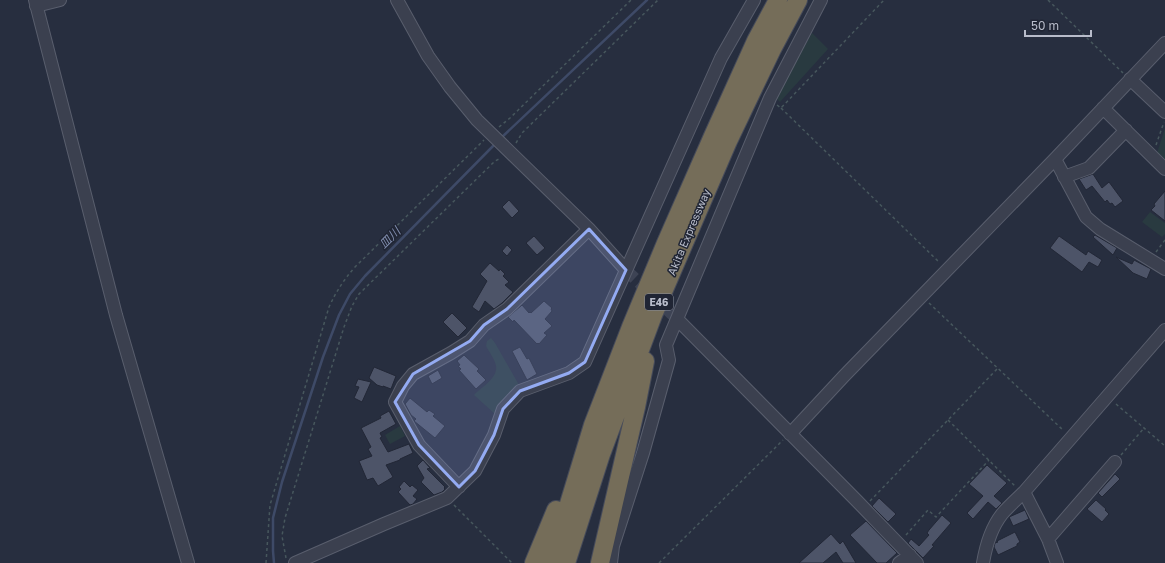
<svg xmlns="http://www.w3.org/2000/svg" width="1165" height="563" viewBox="0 0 1165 563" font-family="'Golos Text','Noto Sans JP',sans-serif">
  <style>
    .green { fill: #293a40 }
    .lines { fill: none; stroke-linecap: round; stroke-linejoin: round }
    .stream { stroke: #3e4a67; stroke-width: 2.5 }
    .building { fill: #4d5468; stroke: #222736 }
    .minor-tunnel { stroke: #3d4354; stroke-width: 12; stroke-dasharray: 12 6; stroke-linecap: butt }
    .minor-casing { stroke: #595e6d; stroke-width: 14 }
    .highway-casing { stroke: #464b5a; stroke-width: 20 }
    .path { stroke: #47575d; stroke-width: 1.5; stroke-dasharray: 3 3; stroke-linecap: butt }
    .minor { stroke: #3b404f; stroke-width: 12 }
    .highway { stroke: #756d59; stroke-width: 18 }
    .marked { fill: #94abf2; fill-opacity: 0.2; stroke: #94abf2; stroke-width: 3; stroke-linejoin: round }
    .labels { text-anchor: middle; stroke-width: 3; stroke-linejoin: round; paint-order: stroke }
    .shield { fill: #202534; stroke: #8a8f9d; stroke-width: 1 }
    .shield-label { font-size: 10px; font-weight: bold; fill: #b8bcca }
    .street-label { font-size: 11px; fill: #b8bcca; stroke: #202534 }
    .water-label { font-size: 12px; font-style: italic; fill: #818eaf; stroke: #202534 }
  </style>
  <rect width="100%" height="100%" fill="#272e3f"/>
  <path class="green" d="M812 33 828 49 780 102 775 97Z
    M1165 128V163L1157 153Z
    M1150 212 1165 223V234L1162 237 1142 222Z
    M491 338 495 343 519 385 508 396 495 414 474 395C482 387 498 378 496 366 495 359 489 352 486 346L487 341Z
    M400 426 405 436 390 444 385 435Z"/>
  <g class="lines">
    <path class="stream" d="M501 138 647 0
      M274 563 273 551V518L282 482 323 357 339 315 350 294 365 276 496 143"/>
  </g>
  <path class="building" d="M1093 174 1102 188 1109 182 1123 201 1115 207 1112 203 1110 204 1107 200 1105 202 1092 186 1086 190 1079 179Z
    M1165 191V221L1151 210 1155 206 1154 204Z
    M509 200 519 211 512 218 502 207Z
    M1095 235 1117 248 1113 255 1093 237Z
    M534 236 545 248 537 255 526 243Z
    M1059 236 1086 255 1088 251 1102 260 1098 267 1089 262 1082 272 1050 248Z
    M507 245 512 250 507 256 502 251Z
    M1116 257 1132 264 1134 260 1151 269 1147 279 1133 273Z
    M490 263 499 271 500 269 505 274 503 276 509 282 505 285 513 292 502 303 494 309 485 301 479 312 472 307 487 281 480 274Z
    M544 301 552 308 551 309 552 311 545 319 552 326 544 333 547 335 539 344 538 343 537 344 514 320 513 322 508 317 522 305 529 313 530 312 531 313Z
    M452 313 467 328 458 337 443 322Z
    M520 347 527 359 529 358 537 374 527 380 512 351Z
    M464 355 479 369 477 371 486 380 476 389 459 370 461 369 458 366 460 365 457 361Z
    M374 367 396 376 391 389 383 386V387L377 385 369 378Z
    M438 370 442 378 432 384 428 376Z
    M358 379 371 382 362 402 354 398 359 387 355 386Z
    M410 398 427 412 429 410 435 414 433 416 445 426 435 438 414 421 416 419 411 415 405 404Z
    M389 411 396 424 380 433 382 437 380 438 388 452 409 444 413 453 400 459V460L386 465 393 477 378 486 373 478 367 480 359 461 372 456 368 449 371 447 361 428 381 418 380 416Z
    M423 460 430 468 427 469 445 487 444 488 445 489 442 492 434 495 421 482 424 478 417 466Z
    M987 465 1007 483 994 496 1002 503 996 509 988 502 973 519 967 513 983 496 969 484Z
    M1115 474 1120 479 1102 497 1098 493Z
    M404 481 410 487 412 485 418 490 413 496 417 499 413 504 410 505 398 492 401 489 399 487Z
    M879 498 896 514 888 522 872 506Z
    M1096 500 1106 509 1105 510 1109 514 1102 522 1087 509Z
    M1025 510 1029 519 1013 526 1009 517Z
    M942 515 951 523 932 545 934 546 923 558 908 543 911 539 919 546 929 535 927 533 929 530Z
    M866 521 897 553 886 563H877L850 535Z
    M1015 532 1020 542 1017 544V546L998 555 994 547 995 543 998 542 997 541Z
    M831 534 840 544 843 541 856 563H843L836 552 823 563H799Z"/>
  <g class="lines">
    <path class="minor-tunnel" d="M626 270 677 319"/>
    <g class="minor-casing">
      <path id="minor" d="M35 0 116 315 188 563
        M397 0 428 56 450 87 477 120 589 229 626 270
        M36 6 60 0
        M1130 79 1165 112
        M1103 108 1165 169
        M1055 159 1086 217 1100 229 1165 269
        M1064 177 1089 168 1126 130
        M677 319 857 501 917 563
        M790 434 844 376 1055 159 1165 43
        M459 487 419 445 395 402 403 386 413 374 451 353 470 341 484 325 507 309 589 229
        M1024 492 1048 539 1057 563
        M1048 539 1115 462
        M295 563 384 524 447 498 475 471 494 435 503 409 520 391 569 373 585 362 721 58 754 0
        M611 563 613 546 643 453 669 360 666 345 770 98 821 0
        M899 563 910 555
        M983 563C986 545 991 528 1002 514 1009 506 1017 499 1024 492L1165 330"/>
    </g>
    <g class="highway-casing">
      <path id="highway" d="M534 563 556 510
        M551 563 593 425 631 327 666 243 713 136 756 41 778 0
        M566 563 601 454 653 315 728 141 772 49 798 0
        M600 563 636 407 645 361"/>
    </g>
    <path class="path" d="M1048 0 1123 73
      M777 105 781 108 884 0
      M781 108 940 263
      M499 127 510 118 631 0
      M516 143 522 133 658 0
      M1156 145 1164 122
      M1156 252 1165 240
      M929 303 1064 431
      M1116 404 1165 446
      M948 420 1015 486
      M1121 455 1144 428
      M870 501 998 368
      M454 505 512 563
      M906 535 928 510 936 517 989 460
      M286 558 282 536 285 518 344 327 352 306 359 294 495 161 501 158
      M266 563 270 505 329 307C337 290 343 281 355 267L484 140
      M659 563 783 440"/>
    <use href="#minor" class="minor"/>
    <use href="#highway" class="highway"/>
  </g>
  <path class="marked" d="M589 229 626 270 585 362 569 373 520 391 503 409 494 435 475 471 459 487 419 445 395 402 413 374 470 341 484 325 507 309Z"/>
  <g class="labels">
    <rect class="shield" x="645" y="294" width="28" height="16" rx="3"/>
    <g class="shield-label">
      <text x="659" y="306">E46</text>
    </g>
    <g class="street-label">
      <text transform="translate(689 232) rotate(-67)" y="4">Akita Expressway</text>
    </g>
    <g class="water-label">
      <text transform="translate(390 238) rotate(-45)" y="4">皿川</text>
    </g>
  </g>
  <path d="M1025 30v6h66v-6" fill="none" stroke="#b8bcca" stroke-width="2"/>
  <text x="1031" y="30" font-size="12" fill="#b8bcca" stroke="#202534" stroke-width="3" paint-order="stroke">50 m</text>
</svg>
